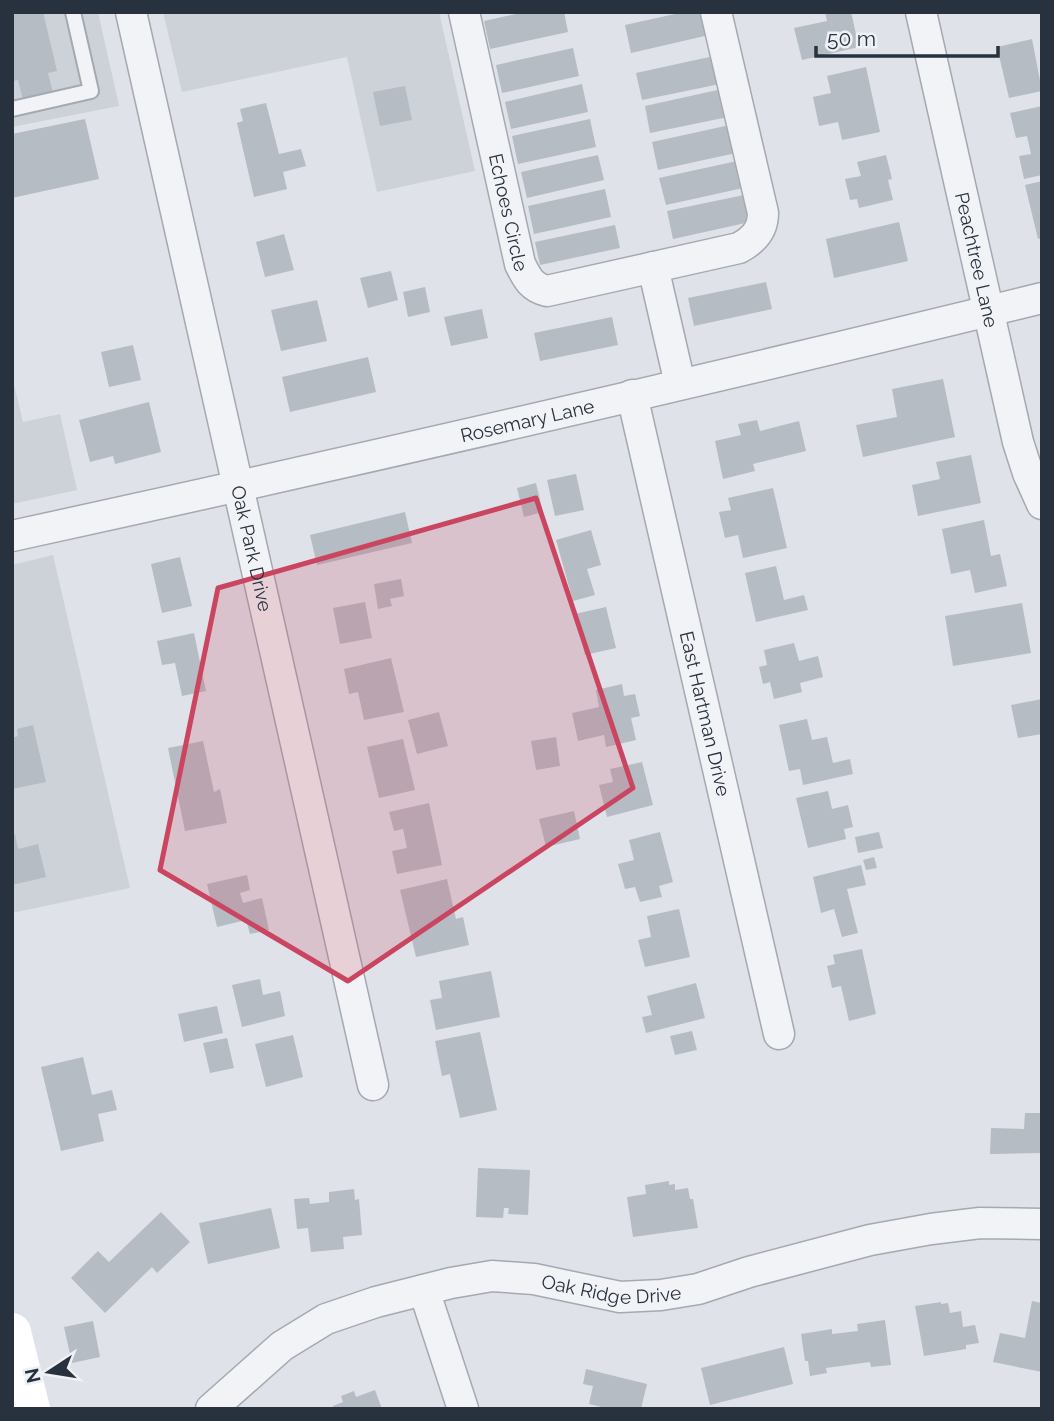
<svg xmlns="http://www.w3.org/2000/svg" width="1054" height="1421" viewBox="0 0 1054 1421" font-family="Raleway,sans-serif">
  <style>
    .built { fill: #cdd2d9 }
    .building { fill: #b6bcc4 }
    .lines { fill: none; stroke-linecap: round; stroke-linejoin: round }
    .lane-casing { stroke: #a4a9b2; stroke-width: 18 }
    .street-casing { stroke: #a4a9b2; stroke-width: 33 }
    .lane { stroke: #f1f3f6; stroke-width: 14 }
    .street { stroke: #f1f3f6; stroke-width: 30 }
    .secondary { stroke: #fff; stroke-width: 38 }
    .marked { fill: #ca4660; fill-opacity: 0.2; stroke: #ca4660; stroke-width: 5; stroke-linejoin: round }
    .labels { text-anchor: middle; stroke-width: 5; stroke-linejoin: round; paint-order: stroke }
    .street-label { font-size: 19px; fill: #28313e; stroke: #eef1f5 }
  </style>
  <rect width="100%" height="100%" fill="#dfe2e8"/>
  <path class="built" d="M12 12H98L119 106 12 127Z
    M163 12H439L475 171 377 192 347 57 182 92Z
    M12 376 23 422 60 414 77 490 12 504Z
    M53 555 130 888 12 913V565Z"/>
  <path class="building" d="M12 12H43L57 71 48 73 53 93 23 100 18 80 12 81Z
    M525 12H564L568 32 490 49 484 21Z
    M684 12H704L709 35 631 53 625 25Z
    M825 12H851L859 47 802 60 794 28 827 21Z
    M1032 39 1042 91 1009 98 997 47Z
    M573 48 579 76 502 93 496 65Z
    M714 56 720 84 642 100 636 73Z
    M866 67 880 132 842 140 838 122 819 126 813 97 831 93 827 76Z
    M582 84 588 112 511 129 505 102Z
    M405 86 412 120 380 126 373 92Z
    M722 89 728 117 650 133 645 106Z
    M266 103 279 154 301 149 306 166 283 172 287 189 254 197 237 123 243 121 240 109Z
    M1042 106V175L1024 179 1019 156 1031 154 1027 136 1016 138 1010 113Z
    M85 119 99 179 12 198V134Z
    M590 119 596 147 518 164 512 136Z
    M730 125 736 153 658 170 652 142Z
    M598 155 604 180 527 198 521 172Z
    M886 155 892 179 888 180 893 200 859 208 857 199 850 200 845 179 861 176 857 162Z
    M737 161 743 188 666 205 659 178Z
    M1042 181V238L1038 239 1025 185Z
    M605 189 611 217 534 234 528 206Z
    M744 195 750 222 673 239 667 211Z
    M899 222 908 261 834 278 826 239Z
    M615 225 620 248 540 265 535 242Z
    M284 234 294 270 265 277 256 242Z
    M391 271 398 300 368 308 360 278Z
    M766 282 772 309 694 326 688 298Z
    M425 287 430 312 408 317 403 292Z
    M317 300 327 341 281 351 271 310Z
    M482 309 488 338 451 346 444 317Z
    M612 317 618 345 540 361 534 333Z
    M133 345 141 380 109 387 101 352Z
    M368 357 376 392 290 412 282 377Z
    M943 379 955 437 863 457 856 425 897 417 892 389Z
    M149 402 161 452 115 464 113 456 90 462 79 420Z
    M757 420 760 431 799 421 806 451 753 464 755 471 723 479 715 441 741 435 738 424Z
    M971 455 981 503 918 516 912 485 940 479 936 462Z
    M576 474 584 510 555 516 547 480Z
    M536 483 543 512 524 517 517 488Z
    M773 488 787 548 743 558 738 535 725 538 719 512 731 510 728 498Z
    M405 512 412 543 317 565 310 535Z
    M984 520 991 556 1000 554 1007 586 975 593 970 570 951 574 942 529Z
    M591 530 601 565 587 569 595 595 573 601 556 540Z
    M180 557 192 606 162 613 151 564Z
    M776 566 784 600 804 595 808 610 756 622 745 573Z
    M401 579 404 596 390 599 392 606 378 609 374 584Z
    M365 602 372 638 340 644 333 608Z
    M1022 603 1031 653 953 666 945 616Z
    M606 607 616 648 585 655 575 614Z
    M194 633 206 691 182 696 175 663 162 665 157 641Z
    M794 643 799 661 818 656 823 677 800 683 802 692 774 699 770 682 763 684 759 667 767 665 764 650Z
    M391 658 404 712 364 720 358 692 349 694 344 669Z
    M622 684 624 696 635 694 640 716 631 718 636 740 606 747 604 735 578 741 572 713 599 707 596 690Z
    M1042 699V734L1018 738 1011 705Z
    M439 712 448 746 417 754 408 720Z
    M807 719 812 740 827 737 833 763 850 759 853 774 803 785 800 769 789 771 779 725Z
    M33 725 46 782 12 789V738L18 736 17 729Z
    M556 737 560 766 536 770 531 741Z
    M403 739 415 790 379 798 367 747Z
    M203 741 214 792 220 789 227 823 185 831 168 748Z
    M642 762 653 805 607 817 599 785 613 782 610 769Z
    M828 791 832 809 848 805 853 827 844 829 846 839 808 848 796 798Z
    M429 803 442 865 397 874 392 851 407 848 403 829 394 831 389 812Z
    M574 811 580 839 546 847 539 819Z
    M660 832 673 882 659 886 662 897 640 902 635 887 625 889 618 864 634 860 629 840Z
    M879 832 883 848 858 853 855 837Z
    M15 834 18 849 38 844 46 877 12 885V835Z
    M874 857 877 868 866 870 863 860Z
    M861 865 866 885 847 889 858 933 842 937 834 909 821 913 813 877Z
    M247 875 250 890 240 893 243 903 262 898 269 930 250 934 246 920 217 927 207 884Z
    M447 879 456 919 463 917 469 945 416 957 400 890Z
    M679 909 690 957 645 967 638 940 651 937 647 916Z
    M862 949 876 1014 849 1021 841 986 832 988 827 966 835 964 833 955Z
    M491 971 500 1017 436 1030 430 1000 442 998 439 981Z
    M260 979 263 995 280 991 285 1016 242 1027 232 985Z
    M696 983 705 1018 646 1033 642 1017 652 1015 647 996Z
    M217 1006 223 1033 184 1042 178 1014Z
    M692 1031 697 1050 675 1055 670 1036Z
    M480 1032 497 1110 460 1118 450 1074 442 1076 435 1041Z
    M293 1035 303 1077 266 1087 255 1044Z
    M227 1038 234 1068 210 1073 203 1043Z
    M83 1057 92 1095 112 1090 117 1110 98 1114 104 1141 61 1151 41 1067Z
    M1025 1113H1042V1153L990 1154 991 1128 1024 1129Z
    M478 1168 530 1170 528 1215 508 1214 509 1208H504L503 1218 476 1217Z
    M669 1181V1185L675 1184V1190L688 1188 690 1199H693L698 1228 633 1237 627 1197 646 1194 645 1185Z
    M354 1189 355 1200 359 1199 362 1235 343 1237 344 1249 311 1252 308 1228 297 1229 294 1199 309 1198 310 1204 329 1202V1192Z
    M271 1208 280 1248 208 1264 199 1223Z
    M161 1212 190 1242 157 1273 152 1267 105 1313 71 1278 98 1251 109 1262Z
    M1032 1301 1042 1303V1372L993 1362 1000 1333 1025 1338Z
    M941 1302V1304L948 1303 950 1313 961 1311 963 1327 975 1325 979 1343 966 1345V1349L924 1356 915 1306Z
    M885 1320 891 1365 871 1367 870 1362 826 1368 827 1373 810 1376 808 1361H805L801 1334 832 1329V1334L858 1331 857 1324Z
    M93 1321 100 1357 72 1363 64 1327Z
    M784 1347 793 1384 710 1405 701 1368Z
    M586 1369 647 1384 641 1409H610L589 1404 593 1386 583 1384Z
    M375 1390 382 1409H334L333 1406 343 1402 341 1396 354 1391 356 1397Z"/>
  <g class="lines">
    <g class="lane-casing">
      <path id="lane" d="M12 109 91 91 73 12"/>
    </g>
    <g class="street-casing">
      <g id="street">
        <path id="s1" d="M131 12 373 1085"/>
        <path id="s2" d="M464 12 520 264C527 278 531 287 547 291L739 248C754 240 763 230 763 213L716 12"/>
        <path id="s3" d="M921 12 1018 442 1028 473 1042 504"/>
        <path d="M653 267 680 384"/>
        <path id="s4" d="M632 395 779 1034"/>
        <path id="s5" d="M12 536C356 461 700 382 1042 298"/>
        <path d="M424 1290 463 1409"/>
        <path id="s6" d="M211 1409 282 1346 326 1319 376 1302 451 1283 492 1276 534 1279 620 1297 661 1295 698 1289 749 1272 870 1240 931 1229 980 1223 1042 1224"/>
      </g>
    </g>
    <use href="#lane" class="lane"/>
    <use href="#street" class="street"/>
    <path class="secondary" d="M12 1332 31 1409"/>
  </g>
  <path class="marked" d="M536 498 633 788 348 981 160 870 218 588Z"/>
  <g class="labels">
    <g class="street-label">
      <text dy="7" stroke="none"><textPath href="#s2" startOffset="205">Echoes Circle</textPath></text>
      <text dy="7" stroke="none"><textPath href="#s3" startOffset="254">Peachtree Lane</textPath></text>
      <text dy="7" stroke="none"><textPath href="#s5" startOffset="528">Rosemary Lane</textPath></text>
      <text dy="7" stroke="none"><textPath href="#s1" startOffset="550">Oak Park Drive</textPath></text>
      <text dy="7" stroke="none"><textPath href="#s4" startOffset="327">East Hartman Drive</textPath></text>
      <text dy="7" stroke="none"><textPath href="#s6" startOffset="439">Oak Ridge Drive</textPath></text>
    </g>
  </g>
  <rect width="1054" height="1421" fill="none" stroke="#28313e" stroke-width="28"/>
  <g transform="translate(49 1372) rotate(258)" stroke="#eef1f5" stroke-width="5" paint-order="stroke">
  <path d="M0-5L12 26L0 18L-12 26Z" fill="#28313e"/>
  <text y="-10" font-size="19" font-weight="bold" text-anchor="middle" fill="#28313e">N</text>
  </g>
  <path d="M816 46v10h182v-10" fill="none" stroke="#28313e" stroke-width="3.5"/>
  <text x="827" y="46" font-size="21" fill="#28313e" stroke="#eef1f5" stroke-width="5" paint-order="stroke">50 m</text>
</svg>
